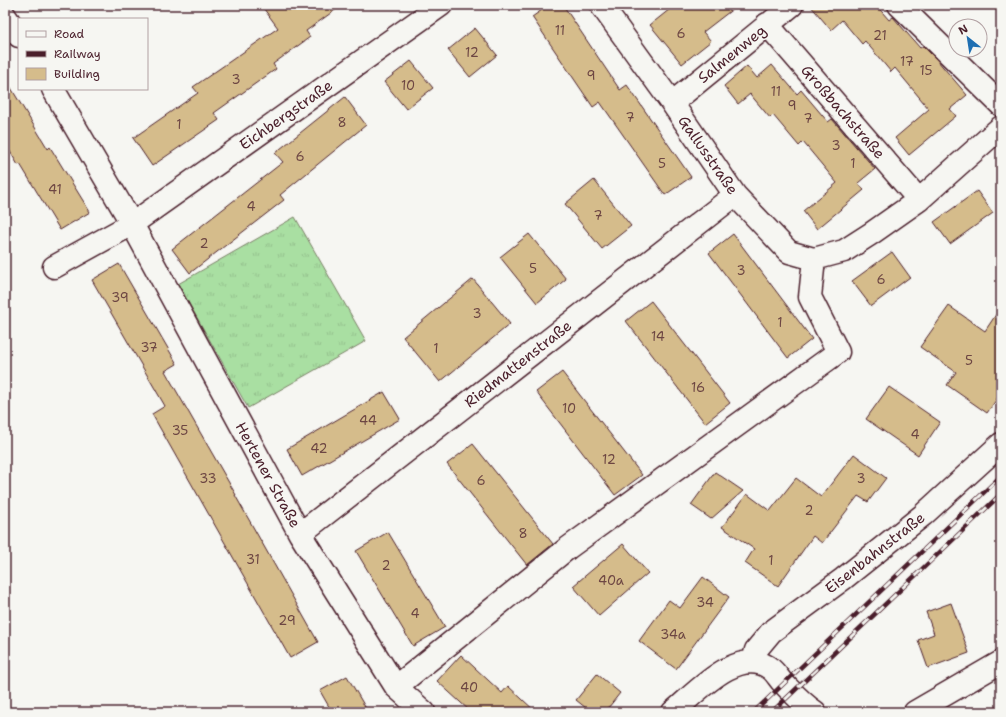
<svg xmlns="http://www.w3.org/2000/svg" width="1006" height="717" viewBox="0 0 1006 717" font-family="'Shantell Sans',sans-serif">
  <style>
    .grass { fill: url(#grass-tufts); stroke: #7a7f66 }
    .building { fill: #d5bc8b; stroke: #4a1f2b }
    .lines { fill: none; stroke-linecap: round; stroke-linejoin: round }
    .minor-casing { stroke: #4a1f2b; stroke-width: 25 }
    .minor { stroke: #f6f6f2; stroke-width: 22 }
    .rail-casing { stroke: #4a1f2b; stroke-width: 4.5 }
    .rail { stroke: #f6f6f2; stroke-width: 3; stroke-dasharray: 9; stroke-linecap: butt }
    .labels { text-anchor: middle; stroke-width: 3; stroke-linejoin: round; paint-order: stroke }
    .number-label { font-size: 13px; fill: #6d4643 }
    .street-label { font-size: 15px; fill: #4a1f2b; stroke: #f6f6f2 }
  </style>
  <defs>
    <pattern id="grass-tufts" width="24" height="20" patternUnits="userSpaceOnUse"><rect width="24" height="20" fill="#a9dfa2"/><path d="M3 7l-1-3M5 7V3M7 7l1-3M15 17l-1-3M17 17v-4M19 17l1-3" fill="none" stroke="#93bf8c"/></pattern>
  </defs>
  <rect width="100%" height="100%" fill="#f6f6f2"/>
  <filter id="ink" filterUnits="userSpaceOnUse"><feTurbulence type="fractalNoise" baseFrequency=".025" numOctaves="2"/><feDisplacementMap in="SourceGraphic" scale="8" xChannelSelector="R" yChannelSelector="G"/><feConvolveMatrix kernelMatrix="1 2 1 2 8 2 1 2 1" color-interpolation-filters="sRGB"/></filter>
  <g filter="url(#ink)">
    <path class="grass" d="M295 217 366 341 248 408 178 284Z"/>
    <path class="building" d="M261 5H342L306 31 310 37 273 64 276 69 214 113 219 120 152 166 133 138 198 93 193 87 278 28Z
      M549 5H563L620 90 627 85 691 177 665 195 600 102 593 107 532 17Z
      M675 5H738L703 32 711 41 682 64 650 25Z
      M810 5H876L889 20 893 17 920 48 923 46 937 60 967 95 950 109 956 116 909 155 895 138 929 109 895 68 891 72 865 41 862 44 842 20 831 30Z
      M475 28 497 55 470 77 448 50Z
      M411 61 433 88 406 109 384 82Z
      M772 65 797 94 801 90 828 122 832 119 875 169 858 183 864 190 817 229 803 211 837 183 803 142 799 146 773 115 770 118 750 94 738 104 724 86 747 66 757 78Z
      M5 78 48 149 50 147 90 212 60 230 20 164 18 165 5 143Z
      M345 97 366 125 280 195 284 200 190 273 172 249 283 162 275 153Z
      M594 180 631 226 602 249 565 204Z
      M977 191 993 213 950 244 934 222Z
      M529 234 566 279 537 303 500 257Z
      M733 234 812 339 788 358 709 253Z
      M892 252 910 277 871 306 852 281Z
      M119 264 177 364 165 371 236 495H235L318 642 290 658 152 414 165 406 92 280Z
      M473 279 510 324 440 382 403 337Z
      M651 301 730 403 705 423 626 321Z
      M949 306 985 331 1001 307V393L987 413 947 385 956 372 920 347Z
      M562 372 642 475 615 495 536 392Z
      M889 387 940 422 918 455 866 419Z
      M384 392 400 419 302 476 287 449Z
      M473 444 553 544 527 565 447 464Z
      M854 454 886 478 868 502 858 496 822 543 813 536 778 586 745 563 754 549 722 527 747 494 770 511 796 478 821 497Z
      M715 472 743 491 711 519 691 505Z
      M388 532 445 627 413 646 356 551Z
      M623 544 648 573 599 616 573 586Z
      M703 577 729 597 676 669 639 641 669 600 680 608Z
      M951 603 969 653 928 668 918 640 934 634 926 612Z
      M461 655 502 693 508 686 536 712H471L437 681Z
      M597 674 620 693 605 712H591L576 700Z
      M347 676 368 712H332L320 691Z"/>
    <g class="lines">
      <g class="minor-casing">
        <path id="minor" d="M601 5 672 103 735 195 789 252 814 259 844 251 872 233 919 200 1001 127
          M899 5 1001 105
          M5 16 19 36
          M767 24 919 200
          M53 89 132 224 300 534 396 687 424 712
          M672 103 792 5
          M54 267 132 224 441 5
          M300 534 735 195
          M753 662 756 650 771 632 843 579 923 515 1001 444
          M396 687 568 548 838 352 810 297 814 259
          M673 712C696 693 739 644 771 669 776 673 779 679 783 683 793 693 803 704 815 712
          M915 712 1001 662"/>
      </g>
      <use href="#minor" class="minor"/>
      <g class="rail-casing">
        <path id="rail" d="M754 712 1001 476
          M772 712 1001 494"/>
      </g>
      <use href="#rail" class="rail"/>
    </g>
  </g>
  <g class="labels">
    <g class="number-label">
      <text x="560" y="35">11</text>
      <text x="681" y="38">6</text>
      <text x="880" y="40">21</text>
      <text x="472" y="57">12</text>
      <text x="907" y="66">17</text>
      <text x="926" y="75">15</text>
      <text x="591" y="80">9</text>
      <text x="236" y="84">3</text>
      <text x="408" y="90">10</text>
      <text x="776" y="96">11</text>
      <text x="792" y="110">9</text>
      <text x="630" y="122">7</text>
      <text x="808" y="123">7</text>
      <text x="342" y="127">8</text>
      <text x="179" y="129">1</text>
      <text x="836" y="150">3</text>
      <text x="300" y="161">6</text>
      <text x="662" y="168">5</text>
      <text x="853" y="168">1</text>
      <text x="55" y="194">41</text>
      <text x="251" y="211">4</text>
      <text x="598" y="220">7</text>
      <text x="204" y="248">2</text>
      <text x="533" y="273">5</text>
      <text x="741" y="275">3</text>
      <text x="881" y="284">6</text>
      <text x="120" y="302">39</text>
      <text x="477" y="318">3</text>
      <text x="780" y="327">1</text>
      <text x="658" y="341">14</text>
      <text x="149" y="352">37</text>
      <text x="436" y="353">1</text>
      <text x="969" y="365">5</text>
      <text x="698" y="392">16</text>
      <text x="569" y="413">10</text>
      <text x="368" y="425">44</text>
      <text x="180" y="435">35</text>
      <text x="915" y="439">4</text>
      <text x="319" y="453">42</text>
      <text x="609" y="464">12</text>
      <text x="208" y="483">33</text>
      <text x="861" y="483">3</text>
      <text x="481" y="485">6</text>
      <text x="809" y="515">2</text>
      <text x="523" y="538">8</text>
      <text x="253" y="564">31</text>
      <text x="771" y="565">1</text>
      <text x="386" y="570">2</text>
      <text x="611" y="585">40a</text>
      <text x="705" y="607">34</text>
      <text x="415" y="618">4</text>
      <text x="287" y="625">29</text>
      <text x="673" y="639">34a</text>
      <text x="469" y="692">40</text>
    </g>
    <g class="street-label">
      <text transform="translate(732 54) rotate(-39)" y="5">Salmenweg</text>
      <text transform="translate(843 112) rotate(49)" y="5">Großbachstraße</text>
      <text transform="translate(286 115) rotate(-35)" y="5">Eichbergstraße</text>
      <text transform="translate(708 155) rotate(55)" y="5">Gallusstraße</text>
      <text transform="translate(518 364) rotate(-38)" y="5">Riedmattenstraße</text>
      <text transform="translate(268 475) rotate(61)" y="5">Hertener Straße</text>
      <text transform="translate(875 553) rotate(-38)" y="5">Eisenbahnstraße</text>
    </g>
  </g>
  <rect width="1006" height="717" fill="none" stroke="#f6f6f2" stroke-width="20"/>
  <rect x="10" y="10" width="986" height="697" fill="none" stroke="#4a1f2b" stroke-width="1.5" filter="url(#ink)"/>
  <rect x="18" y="18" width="130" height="72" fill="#f6f6f2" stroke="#b1a0a2"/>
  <rect x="26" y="31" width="20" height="6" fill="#f6f6f2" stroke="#b1a0a2"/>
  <text x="54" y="38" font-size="12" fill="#4a1f2b">Road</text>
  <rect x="26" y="51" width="20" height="6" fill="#4a1f2b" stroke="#b1a0a2"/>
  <text x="54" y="58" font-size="12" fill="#4a1f2b">Railway</text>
  <rect x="26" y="68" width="20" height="12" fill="#d5bc8b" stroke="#b1a0a2"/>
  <text x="54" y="78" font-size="12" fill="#4a1f2b">Building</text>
  <g transform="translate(968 38) rotate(330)"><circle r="19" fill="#f6f6f2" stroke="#b1a0a2"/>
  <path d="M0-3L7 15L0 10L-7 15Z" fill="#1f6fb2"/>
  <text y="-6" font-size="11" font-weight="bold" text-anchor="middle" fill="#4a1f2b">N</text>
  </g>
</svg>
